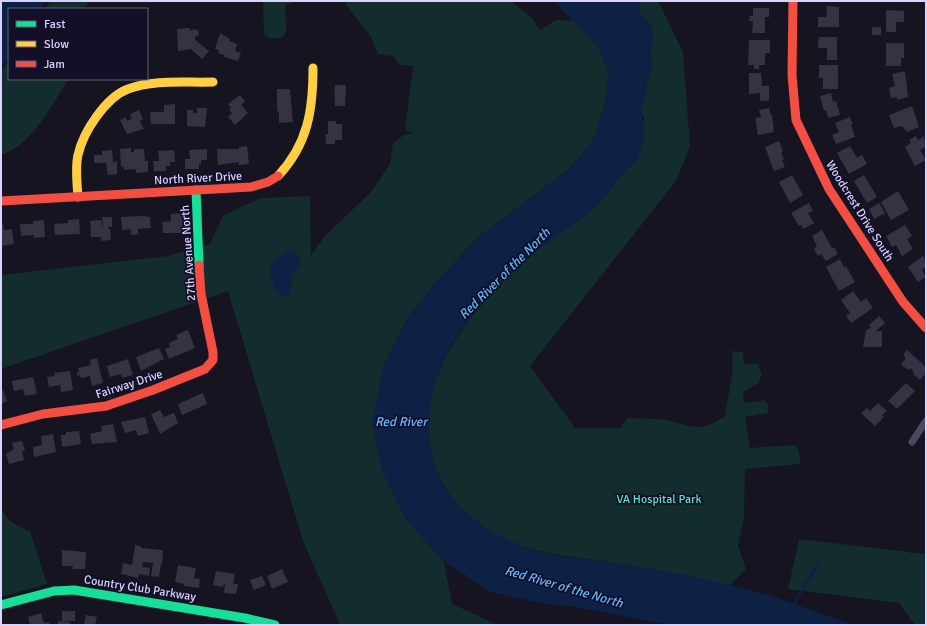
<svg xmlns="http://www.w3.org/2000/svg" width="927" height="626" viewBox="0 0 927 626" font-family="Signika,sans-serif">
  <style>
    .green { fill: #132c2d }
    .water { fill: #0d2144 }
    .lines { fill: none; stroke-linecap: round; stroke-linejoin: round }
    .stream { stroke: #0d2144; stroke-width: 2.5 }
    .building { fill: #343243 }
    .street { stroke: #4a4962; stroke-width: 7 }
    .fast { stroke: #16e098; stroke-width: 9 }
    .slow { stroke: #ffcf43; stroke-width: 9 }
    .jam { stroke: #f24e42; stroke-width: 9 }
    .labels { text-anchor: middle; stroke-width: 3.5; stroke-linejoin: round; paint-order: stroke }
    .street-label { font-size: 12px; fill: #d9d4ff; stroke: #130f26 }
    .park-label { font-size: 12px; fill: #5fe0c0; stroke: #130f26 }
    .water-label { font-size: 13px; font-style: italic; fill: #62b6ff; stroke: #130f26 }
  </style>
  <rect width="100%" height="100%" fill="#161421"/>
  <path class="green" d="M50 1H91L82 9H46Z
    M263 1H297L286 5C283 16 290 27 283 37 275 39 271 40 264 34Z
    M345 1H511L532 18 540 30 556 20 575 21 599 48 609 74 605 104 593 141 568 170 480 236 436 282 406 320 404 516 444 562 452 604 498 625H340L303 541 228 291 1 369V275L168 256 210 244 223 216 260 198 310 196 311 255 325 236 371 192 390 164 393 143 404 135 414 133 405 130 413 66 399 65 393 56 378 54 370 35 346 5Z
    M638 1H658L683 52 690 146 676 181 530 366 575 428H622V425L628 418C640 419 653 418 666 420 694 426 698 434 725 416L733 369 732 351 743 352 744 364H758L762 375 758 383 743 392 744 403 765 400 768 406V413L745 417 750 448 796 445 800 456V464L745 469 744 517 738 546 746 569 729 586C691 577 654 569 615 563 571 556 525 555 487 529 454 507 436 483 430 445 418 367 478 302 532 255 551 238 573 225 593 209 610 195 618 172 636 161L644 119 640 109 646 97 647 80 652 65 650 49 653 41 650 23 640 13Z
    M9 62V79H69C51 105 33 145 1 155V70Z
    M1 507C6 522 17 526 30 531L47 584 1 597Z
    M799 539 926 554V625H915L899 603 788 589Z"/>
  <path class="water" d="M1 1H45L41 9H9V58L1 66Z
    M554 1H638L640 13 650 23 653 41 650 49 652 65 647 80 646 97 640 109C645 123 646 150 635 161 631 165 628 166 625 170 615 183 606 198 593 209 573 226 550 239 531 256 505 279 476 306 457 336 439 364 428 397 429 431 429 498 486 537 545 553 562 558 581 558 599 561 628 564 656 569 684 575 709 581 736 585 760 593 792 602 823 615 855 625H671L570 606 543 604 489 591 444 562 404 516 381 468 372 420 384 365 406 320 436 282 480 236 568 170 593 141 605 104 609 74 599 48Z
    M288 250H293L301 262 300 267 292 276 290 293 282 297 278 294 269 274 273 262Z"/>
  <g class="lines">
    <path class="stream" d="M792 607 817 565"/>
  </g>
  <path class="building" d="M827 6 839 7V27H818V17H826Z
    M753 8H769V17H765V33H752L753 21H749L750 16H753Z
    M886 10 904 11V22H896V32H886Z
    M872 27H881V35H872Z
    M190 28V31L194 29 198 30 199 35 195 37V40L209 51 202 59 191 49 178 51 177 29Z
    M220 33 230 39 229 41 237 44 235 51 241 53 238 61 224 57 225 55 218 53 219 50 215 49Z
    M819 37H837V60H827V48H818Z
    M749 40H770V53H765V65H759V69H754V65H748Z
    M886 43H904V58H901V66H886Z
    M819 65H838V89H823V78H819Z
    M905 71 908 97 897 100V97L891 98 889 88 895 86 892 74Z
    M749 73H761L762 86H769V101H760V93L749 94Z
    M335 85H346L345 106H335V97H334Z
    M277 89H290L293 122 279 123V113L277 110Z
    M831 93 833 102 836 101 840 115 828 118 826 110 824 111 820 96Z
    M240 95 245 101 241 105 248 113 235 125 228 117 232 113 229 110 231 108 228 104Z
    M175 104V124H151L150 112H164V105Z
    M912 106 919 127 907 132 902 126 894 128 889 115Z
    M197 108H207L205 127 187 126V110H193V113H197Z
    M769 108 771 115H772L774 132 758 135 756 122V118L761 117 759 110Z
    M139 110 143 119 140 121 144 129 127 134 120 120 126 117 127 121 132 119 130 114Z
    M850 117 853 124 851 125 855 137 836 144 832 135 839 132 835 123Z
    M328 121H336V124H342V140H335V144H326L325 134H328Z
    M916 136 918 140 924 136 926 147 920 150 926 160 915 166 905 147 911 143 909 140Z
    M779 141 783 151 781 152 784 159 782 160 785 167 774 171 765 147Z
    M247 146 249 164 239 165V162L218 165 217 149H239V147Z
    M850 146 857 158 862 155 867 164 849 174 837 153Z
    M131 148V152H134V149H144L145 161H148V172L136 173V169L124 170 123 166 121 167 120 149Z
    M207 149V160H201V164H199V169H185V159H190L189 150Z
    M112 150 113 162 117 161V174L108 175 106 163H94V155H102V151Z
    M174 150 175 162H170V166H166V171H154L153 161H159L158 151Z
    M792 175 803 195 790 203 779 182Z
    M864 175 877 197 867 203 854 181Z
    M898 191 909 210 891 220 881 202Z
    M809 203 813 211 808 213 814 223 803 229 801 225 799 226 791 213Z
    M879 203 885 213 874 219 869 209Z
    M183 213 184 233H163L162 222 171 221V214Z
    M142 216 150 217 151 228 138 229V234L131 235V229L122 230 121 217Z
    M102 217H112V227H108V229H110L111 240 101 241V237H91L90 221 101 220 103 230Z
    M79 219 80 234 55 235 54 224 68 223V220Z
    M44 220 45 237 34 238V235L21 236 20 224H33V221Z
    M1 224H3L4 230 12 229 14 244 1 246Z
    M905 225 912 236 907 239 913 249 902 256 896 245 892 247 886 236Z
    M822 230 832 248 834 247 838 254 826 261 821 254 818 256 814 249 817 246 812 236Z
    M923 256 926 260V267L922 270 926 277 918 282 908 267Z
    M840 259 844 267 846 266 855 282 839 291 826 267Z
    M853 291 861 302 866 298 873 308 851 323 846 316 850 313 841 300Z
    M879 316 885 323 876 331H882V347H863L866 330 871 328 869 325Z
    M188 330 195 348 169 359 165 349 170 347 169 343 178 339 176 335Z
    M159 348 164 359 141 371 136 357Z
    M907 350 926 367V373L920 380 913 374 914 372 910 368 908 370 901 364 906 358 903 355Z
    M97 358 103 383 92 386 90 376 81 378 80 375 77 376V372H79L78 368 91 365 90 360Z
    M128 359 133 375 122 378 121 374 110 377 107 366Z
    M70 371 73 390 61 392 60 385 49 387 47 377 55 376 54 373Z
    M33 377 37 394 25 396 23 389 14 391 12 381Z
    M906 383 915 391 897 409 888 401Z
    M3 390 7 401 1 404V391Z
    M203 393 207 404 182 415 178 404Z
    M878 403 887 411 882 415 884 417 875 426 861 413 867 408 870 411Z
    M160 410 164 417 174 413 178 423 160 434 151 414Z
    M145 417 149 433 138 436 136 430 125 433 121 422Z
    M113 424 117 442 92 444 90 434 102 431 101 426Z
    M79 431 81 444 62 447 61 435H66V432Z
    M53 434 56 452 34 457 33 447 42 445 41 436Z
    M22 441 25 450 22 451 24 460 9 464 6 454 14 449 12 443Z
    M135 545 141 546V548L163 550 162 564H161L159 577 151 576 153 563 143 562 142 567 150 568 149 576 139 574 138 578 121 574 123 563 132 565Z
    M62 550 86 552 85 569H72L73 566H62Z
    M178 565 196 568 194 578 200 579 199 588 184 586V584L175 582Z
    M282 569 288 582 272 589 267 576Z
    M216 571 235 574 233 584H238L236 594 224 593 225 584 224 583 223 587 213 585Z
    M262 576 266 585 254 590 250 580Z
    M62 611H75V621H62Z
    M41 613 44 623 49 622 50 625H30L28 617Z
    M86 615 97 617 95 625H84Z
    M58 621 70 622V625H58Z"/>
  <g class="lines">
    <path class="street" d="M912 442 926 421"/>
    <path class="fast" d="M196 190 199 265
      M1 605 54 591 74 590 245 618 275 625"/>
    <path class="slow" d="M278 176C308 144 313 110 313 68
      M78 197C77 183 75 168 78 155 83 132 106 97 128 89 154 79 186 83 213 82"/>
    <path class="jam" d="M793 1 792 75 796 120 829 189 903 302 926 328
      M1 201 251 187 268 182 278 176
      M1 425 43 414 106 406 153 390 205 369 213 360V352L201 294 199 265"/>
  </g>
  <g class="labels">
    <g class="street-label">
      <text transform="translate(198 178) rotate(-3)" y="4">North River Drive</text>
      <text transform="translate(860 211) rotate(58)" y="4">Woodcrest Drive South</text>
      <text transform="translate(188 253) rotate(-94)" y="4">27th Avenue North</text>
      <text transform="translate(129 384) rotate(-18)" y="4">Fairway Drive</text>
      <text transform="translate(140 588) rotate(9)" y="4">Country Club Parkway</text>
    </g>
    <g class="park-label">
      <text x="659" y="503">VA Hospital Park</text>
    </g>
    <g class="water-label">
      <text transform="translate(504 273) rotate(-45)" y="5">Red River of the North</text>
      <text x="401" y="426">Red River</text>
      <text transform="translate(564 586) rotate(16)" y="5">Red River of the North</text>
    </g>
  </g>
  <rect width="927" height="626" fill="none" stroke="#d9d4ff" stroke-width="4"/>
  <rect x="8" y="8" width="140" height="72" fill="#130f26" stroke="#625e7d"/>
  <rect x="16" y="21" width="20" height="6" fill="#16e098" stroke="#625e7d"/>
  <text x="44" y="28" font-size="12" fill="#d9d4ff">Fast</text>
  <rect x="16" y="41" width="20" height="6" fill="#ffcf43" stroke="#625e7d"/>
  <text x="44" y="48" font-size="12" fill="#d9d4ff">Slow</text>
  <rect x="16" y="61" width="20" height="6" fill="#f24e42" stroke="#625e7d"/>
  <text x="44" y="68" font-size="12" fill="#d9d4ff">Jam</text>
</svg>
